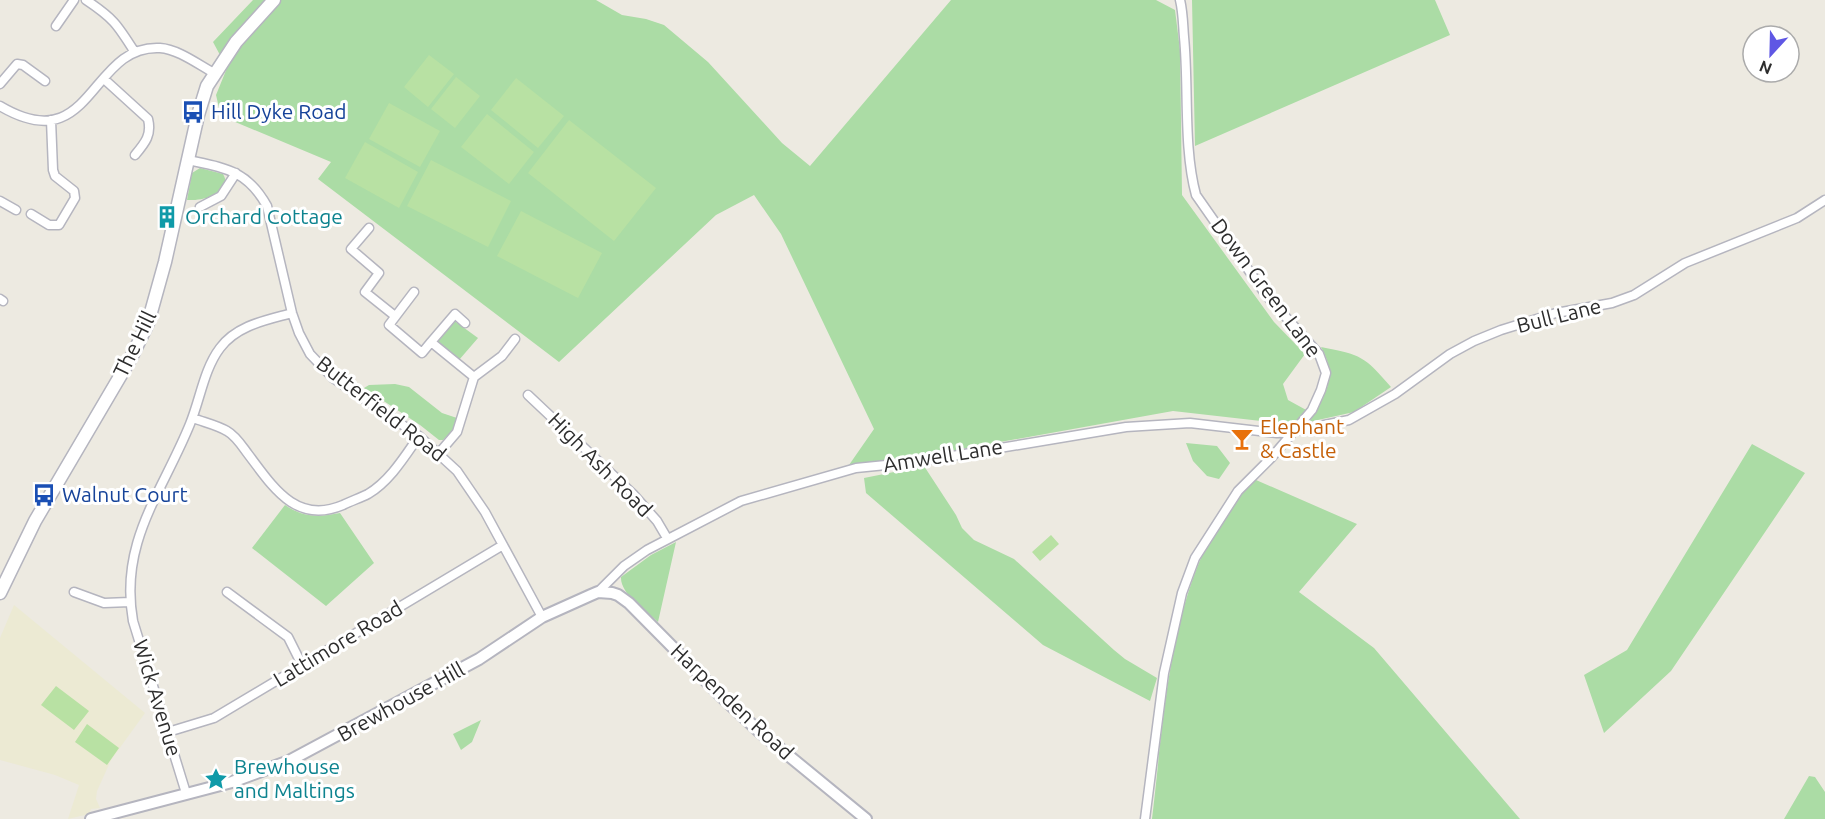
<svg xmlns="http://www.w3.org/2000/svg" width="1825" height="819" viewBox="0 0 1825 819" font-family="Ubuntu,sans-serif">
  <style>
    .education { fill: #ecead3 }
    .green { fill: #abdca5 }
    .pitch { fill: #b8e1a3 }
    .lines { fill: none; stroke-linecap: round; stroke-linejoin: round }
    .minor-casing { stroke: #b5b5bf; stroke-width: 11 }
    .tertiary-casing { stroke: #b5b5bf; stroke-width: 14 }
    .secondary-casing { stroke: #b5b5bf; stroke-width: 15 }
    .minor { stroke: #fff; stroke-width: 8 }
    .tertiary { stroke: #fff; stroke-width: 10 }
    .secondary { stroke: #fff; stroke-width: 12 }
    .labels { text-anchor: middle; stroke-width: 6; stroke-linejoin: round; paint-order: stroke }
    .transit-label { font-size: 21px; fill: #164399; stroke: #fff; text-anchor: start }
    .culture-label { font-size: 21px; fill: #0d838f; stroke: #fff; text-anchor: start }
    .street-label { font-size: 21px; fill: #2d2d2d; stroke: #fff }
    .food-label { font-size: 21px; fill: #c56008; stroke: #fff; text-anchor: start }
  </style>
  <rect width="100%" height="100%" fill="#edeae1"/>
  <path class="education" d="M14 605 145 713 111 760 97 791 96 799 100 808 91 809 89 814 68 819 79 785 55 775 0 760V638Z"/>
  <path class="green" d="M253 0H596L622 15 646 19 664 25 708 62 782 143 810 166 951 0H1156L1175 10 1180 50 1182 195 1274 322 1305 354 1283 384 1288 400 1308 411 1296 425 1173 411 939 453 849 465 874 429 781 234 754 195 716 215 559 362 318 179 331 162 221 116 216 95 227 68 213 42Z
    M1192 0H1435L1450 35 1195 146Z
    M200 168 223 174C235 195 201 201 187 200L192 173Z
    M452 322H456L478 338 459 360 436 342Z
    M1321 347C1362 355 1364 356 1391 387L1354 412 1309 422C1326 394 1338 377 1321 347Z
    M395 384 409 387 442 413 457 418 453 430 443 440H439L420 425 364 388 369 385Z
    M1186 443 1217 446 1230 463 1219 479 1207 476 1193 461Z
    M1752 444 1805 473 1671 671 1604 733 1584 675 1627 650Z
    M924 466 956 515 962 528 974 540 1014 559 1114 650 1125 659 1157 678 1150 701 1043 645 866 493 864 478Z
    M1256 480 1357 524 1299 592 1374 648 1520 819H1152C1165 714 1170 552 1256 480Z
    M285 505C304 518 319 517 340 513L374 563 326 606 252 548Z
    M676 542 658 622C647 611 620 594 621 577L651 555Z
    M481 720 472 742 461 750 453 734Z
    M1809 776 1815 777 1825 792V819H1784Z"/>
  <path class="pitch" d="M429 55 454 74 428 107 404 87Z
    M456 77 480 96 455 128 431 109Z
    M516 78 564 116 538 148 491 110Z
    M389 103 440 131 420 167 369 139Z
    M487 114 534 152 509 184 461 147Z
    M569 120 656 188 614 241 528 173Z
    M365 142 418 172 399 208 345 178Z
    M431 160 511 201 488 247 407 206Z
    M521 211 602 253 578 298 497 256Z
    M1051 535 1059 544 1040 561 1032 552Z
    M56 686 89 711 74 730 41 705Z
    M87 724 119 748 107 765 75 742Z"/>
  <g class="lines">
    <g class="minor-casing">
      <path id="minor" d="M86 0C113 18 117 24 134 51
        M56 26 74 0
        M104 79 148 119C152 135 145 143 135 155
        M0 84 17 64 23 65 45 81
        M0 106C93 161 89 44 160 48 178 49 199 65 214 73
        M188 160C225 168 247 170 267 206L292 313 299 333 310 354 333 378 419 436 457 471 485 512 542 617
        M0 201 16 210
        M200 207 221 196 236 173
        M31 214 49 225H59L75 198 74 191 55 176 53 170 51 120
        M369 228 351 249 379 273 365 292 395 316
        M414 292 389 325 422 353 431 342
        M0 299 3 301
        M465 323 455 314 431 342 474 377
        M528 395 633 494 657 521 667 538
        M193 418C203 422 217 425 227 431 236 436 242 446 248 454 273 487 296 525 343 505 351 501 360 498 368 494 390 481 405 456 419 436
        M439 453 457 432 474 377 502 356 515 339
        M74 592 104 603 130 602
        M227 592 288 637 302 665
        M598 592 624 566 647 550 741 501 856 468 916 462 1126 427 1190 423 1277 433 1295 431 1349 420 1395 394 1450 354 1474 341 1501 330 1556 313 1612 303 1634 295 1685 263 1797 218 1825 200
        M168 732 214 718 503 545
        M186 793 133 621C119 542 162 493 190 424 200 400 204 369 220 348 237 325 267 320 292 313
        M1145 819 1164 673 1182 593 1195 558 1238 491 1272 457 1312 410 1321 390 1326 373 1319 354 1266 295 1196 195C1183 147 1189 87 1184 37 1183 25 1183 12 1180 0"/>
    </g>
    <g class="tertiary-casing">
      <path id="tertiary" d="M91 819 232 782 289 761 479 659 542 617 591 595 598 592 612 593 618 595 629 603 720 695 761 733 866 819"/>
    </g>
    <g class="secondary-casing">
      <path id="secondary" d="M0 593 35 521 132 356 148 323 165 262 198 115 207 86 236 42 274 0"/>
    </g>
    <use href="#minor" class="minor"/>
    <use href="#tertiary" class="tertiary"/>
    <use href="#secondary" class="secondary"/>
  </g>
  <defs>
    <g id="bus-bare" transform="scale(1.8)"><path d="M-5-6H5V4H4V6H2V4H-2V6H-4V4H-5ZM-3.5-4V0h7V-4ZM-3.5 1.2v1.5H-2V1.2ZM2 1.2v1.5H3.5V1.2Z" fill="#1a4fb4" stroke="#fff" stroke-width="2.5" paint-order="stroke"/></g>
    <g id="building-bare" transform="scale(1.8)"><path d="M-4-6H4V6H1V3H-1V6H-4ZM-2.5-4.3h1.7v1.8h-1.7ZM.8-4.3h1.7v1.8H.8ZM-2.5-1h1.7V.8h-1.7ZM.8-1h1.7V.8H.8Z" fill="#0f9aa8" stroke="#fff" stroke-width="2.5" paint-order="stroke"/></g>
    <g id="bar-bare" transform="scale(1.8)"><path d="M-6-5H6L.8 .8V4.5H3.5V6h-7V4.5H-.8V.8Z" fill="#e8710a" stroke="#fff" stroke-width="2.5" paint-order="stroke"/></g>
    <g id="sight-bare" transform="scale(1.8)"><path d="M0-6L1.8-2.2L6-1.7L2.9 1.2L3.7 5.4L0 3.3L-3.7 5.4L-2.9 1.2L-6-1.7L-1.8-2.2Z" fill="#0f9aa8" stroke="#fff" stroke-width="2.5" paint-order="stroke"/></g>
  </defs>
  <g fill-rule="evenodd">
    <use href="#bus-bare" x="193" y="112"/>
    <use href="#building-bare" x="167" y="217"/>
    <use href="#bar-bare" x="1242" y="439"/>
    <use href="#bus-bare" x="44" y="495"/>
    <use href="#sight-bare" x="216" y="779"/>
  </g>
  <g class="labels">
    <g class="transit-label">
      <text x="211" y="119">Hill Dyke Road</text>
      <text x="62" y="502">Walnut Court</text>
    </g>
    <g class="culture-label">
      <text x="185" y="224">Orchard Cottage</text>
      <text x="234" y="774">Brewhouse<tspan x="234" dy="24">and Maltings</tspan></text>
    </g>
    <g class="street-label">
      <text transform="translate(1266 288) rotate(53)" y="7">Down Green Lane</text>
      <text transform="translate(1559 316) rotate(-14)" y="7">Bull Lane</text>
      <text transform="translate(135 344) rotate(-64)" y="7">The Hill</text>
      <text transform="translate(381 409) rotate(38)" y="7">Butterfield Road</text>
      <text transform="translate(943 456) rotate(-9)" y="7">Amwell Lane</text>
      <text transform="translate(600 465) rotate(45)" y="7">High Ash Road</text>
      <text transform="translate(338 644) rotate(-31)" y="7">Lattimore Road</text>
      <text transform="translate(157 698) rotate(73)" y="7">Wick Avenue</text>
      <text transform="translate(401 702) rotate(-29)" y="7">Brewhouse Hill</text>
      <text transform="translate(732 702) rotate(43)" y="7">Harpenden Road</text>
    </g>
    <g class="food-label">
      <text x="1260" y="434">Elephant<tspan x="1260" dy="24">&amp; Castle</tspan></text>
    </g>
  </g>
  <g transform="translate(1771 54) rotate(202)"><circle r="28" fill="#ffffff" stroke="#ababab" stroke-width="1.5"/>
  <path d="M0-4.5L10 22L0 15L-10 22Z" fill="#5f57e4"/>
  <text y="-9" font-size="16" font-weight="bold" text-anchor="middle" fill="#2d2d2d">N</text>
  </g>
</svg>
